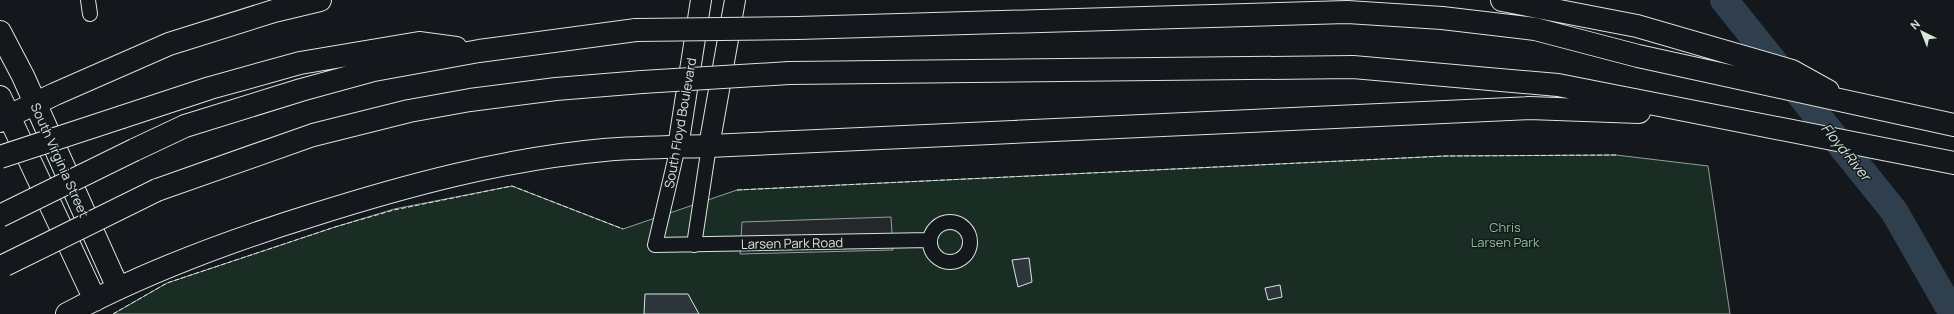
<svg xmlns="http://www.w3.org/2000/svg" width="1954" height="314" viewBox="0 0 1954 314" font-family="Manrope,sans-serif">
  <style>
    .green { fill: #1a2d24; stroke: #939e99 }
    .parking { fill: #24282b; stroke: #939e99 }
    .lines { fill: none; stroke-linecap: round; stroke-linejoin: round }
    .river { stroke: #2f3f4d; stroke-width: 28 }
    .building { fill: #2c363c; stroke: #d8e6dc }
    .street-casing { stroke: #d8e6dc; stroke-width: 16 }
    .secondary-casing { stroke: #d8e6dc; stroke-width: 22 }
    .primary-casing { stroke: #d8e6dc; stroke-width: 24 }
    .highway-casing { stroke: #d8e6dc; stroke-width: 24 }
    .street { stroke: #14181c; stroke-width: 14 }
    .secondary { stroke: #14181c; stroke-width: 20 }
    .primary { stroke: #14181c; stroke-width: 22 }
    .highway { stroke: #14181c; stroke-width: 22 }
    .highway-bridge-casing { stroke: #d8e6dc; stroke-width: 24; stroke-linecap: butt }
    .highway-bridge { stroke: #14181c; stroke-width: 22 }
    .fence { stroke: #d8e6dc; stroke-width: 1; stroke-dasharray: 5 2; stroke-linecap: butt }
    .labels { text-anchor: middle; stroke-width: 3; stroke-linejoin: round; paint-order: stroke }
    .street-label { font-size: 13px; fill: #d8e6dc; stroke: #14181c }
    .park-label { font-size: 13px; fill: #8ac095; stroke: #14181c }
    .water-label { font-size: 14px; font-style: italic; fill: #d8e6dc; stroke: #14181c }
  </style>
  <rect width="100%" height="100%" fill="#14181c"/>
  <path class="green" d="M1616 155 1708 166 1730 314H113L167 283 335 227 394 209 512 186 623 229 737 190 1445 156Z"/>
  <path class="parking" d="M891 217 893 250 740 254 742 222Z"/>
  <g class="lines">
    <path class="river" d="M1724 0 1894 211 1953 314"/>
  </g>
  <path class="building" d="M1029 258 1032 282 1018 287 1012 260Z
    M1280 285 1282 297 1268 300 1265 288Z
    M645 294H688L699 314H644Z"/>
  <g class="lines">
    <g class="street-casing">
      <path id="street" d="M88 0 90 14
        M678 147 655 245 930 240
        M930 242a20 20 0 1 1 40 0a20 20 0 1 1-40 0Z
        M694 245 709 146"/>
    </g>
    <g class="secondary-casing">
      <path id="secondary" d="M709 146 735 0
        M678 147 701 0"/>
    </g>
    <g class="primary-casing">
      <path id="primary" d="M0 32 23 76 118 288
        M0 97 95 300
        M9 116 55 94 169 44 274 11 320 0
        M67 314C145 272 229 241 313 215 408 185 505 159 604 150 639 147 674 147 709 146"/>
    </g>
    <g class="highway-casing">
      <path id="highway" d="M1502 0 1637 26 1792 71 1828 91
        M798 28 1347 12 1442 18 1535 29 1638 56 1954 125
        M789 73 1353 67 1558 85 1954 163
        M122 117 210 88 300 63 419 43 456 48
        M0 121 9 116
        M709 146 1529 108 1639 112
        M134 150 185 126 301 90 374 70 479 51 636 30
        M157 190 313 135 409 111 470 100 556 89 642 82"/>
    </g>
    <use href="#street" class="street"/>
    <use href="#secondary" class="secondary"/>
    <use href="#primary" class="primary"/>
    <use href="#highway" class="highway"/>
    <g class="highway-bridge-casing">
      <path id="highway-bridge" d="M636 30 798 28
        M642 82 789 73
        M0 157 122 117
        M0 216 134 150
        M5 265 157 190"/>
    </g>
    <use href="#highway-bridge" class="highway-bridge"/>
    <path class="fence" d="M737 190 1445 156 1616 155
      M113 314 167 283 335 227 394 210 512 186 623 229"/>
  </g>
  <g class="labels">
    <g class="street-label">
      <text transform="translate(680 123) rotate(-80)" y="5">South Floyd Boulevard</text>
      <text transform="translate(60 160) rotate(66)" y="5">South Virginia Street</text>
      <text transform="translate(792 243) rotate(-1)" y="5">Larsen Park Road</text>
    </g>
    <g class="park-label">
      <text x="1505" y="232">Chris<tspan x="1505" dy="15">Larsen Park</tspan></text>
    </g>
    <g class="water-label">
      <text transform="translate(1846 152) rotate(51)" y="5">Floyd River</text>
    </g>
  </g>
  <g transform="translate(1922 32) rotate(317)" stroke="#14181c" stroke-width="3" paint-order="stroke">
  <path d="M0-3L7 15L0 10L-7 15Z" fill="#d8e6dc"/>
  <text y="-6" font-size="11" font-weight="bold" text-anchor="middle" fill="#d8e6dc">N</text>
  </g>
</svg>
